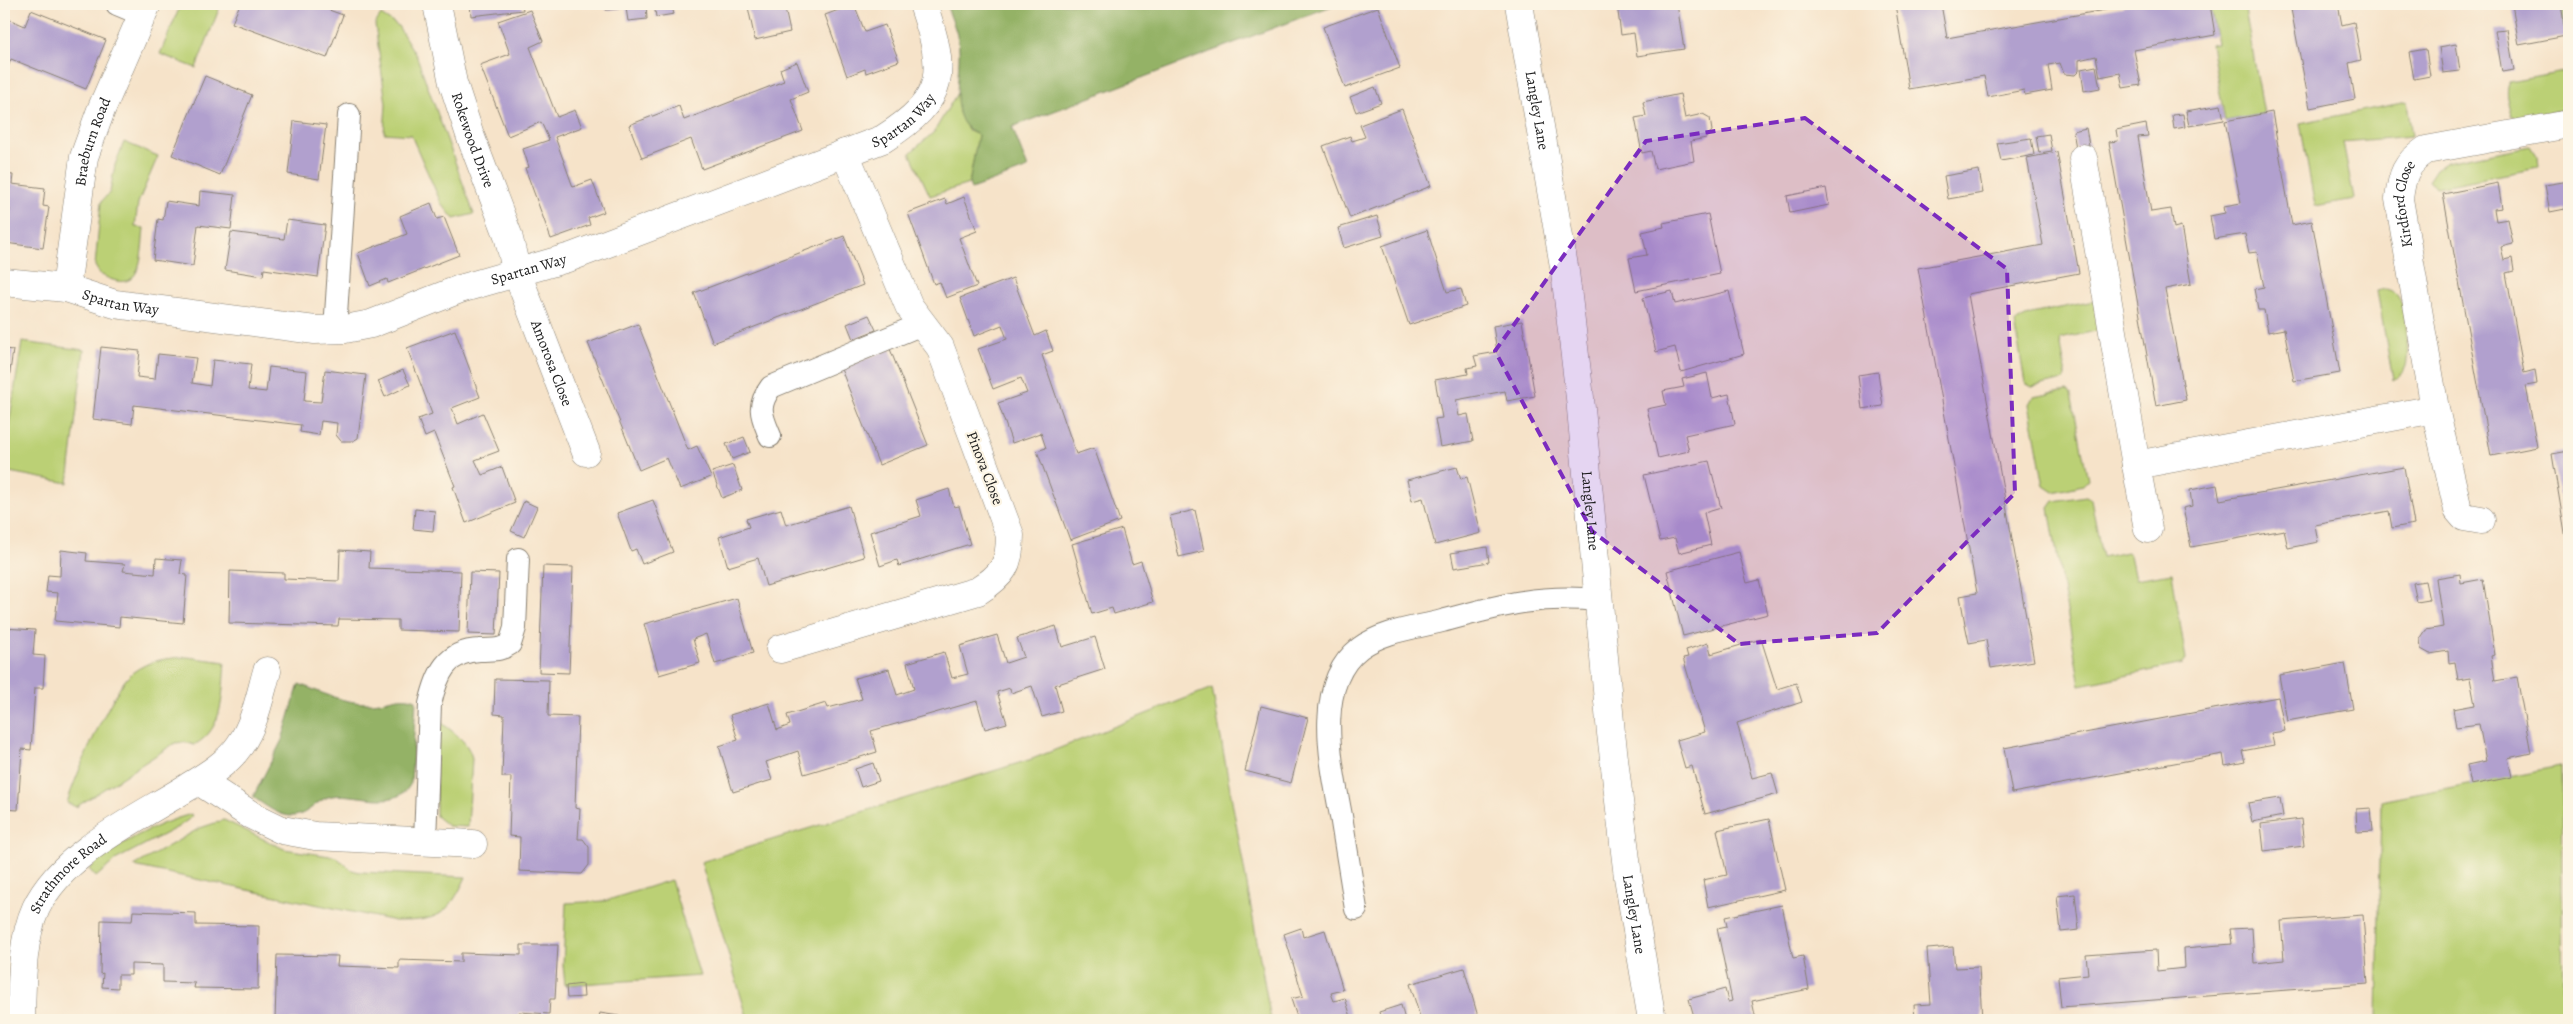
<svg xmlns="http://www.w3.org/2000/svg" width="2573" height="1024" viewBox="0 0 2573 1024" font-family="Alegreya,serif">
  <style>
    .green { fill: #bbd074; stroke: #6c7648 }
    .forest { fill: #94b266; stroke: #586741 }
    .building { fill: #b1a0ce }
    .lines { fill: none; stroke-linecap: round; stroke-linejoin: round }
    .lane-casing { stroke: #898072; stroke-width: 24 }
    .street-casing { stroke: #898072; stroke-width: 29 }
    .lane { stroke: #fff; stroke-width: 22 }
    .street { stroke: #fff; stroke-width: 28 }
    .marked { fill: #7b2cbf; fill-opacity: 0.2; stroke: #7b2cbf; stroke-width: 4; stroke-dasharray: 10 6; stroke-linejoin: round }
    .labels { text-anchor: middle; stroke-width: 4.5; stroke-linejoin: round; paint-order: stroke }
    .street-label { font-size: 15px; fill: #1c1c1c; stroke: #fcf5e5 }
  </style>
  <rect width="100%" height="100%" fill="#fcf5e5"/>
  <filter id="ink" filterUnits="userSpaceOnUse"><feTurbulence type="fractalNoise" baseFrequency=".02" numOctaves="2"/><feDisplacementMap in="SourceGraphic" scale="10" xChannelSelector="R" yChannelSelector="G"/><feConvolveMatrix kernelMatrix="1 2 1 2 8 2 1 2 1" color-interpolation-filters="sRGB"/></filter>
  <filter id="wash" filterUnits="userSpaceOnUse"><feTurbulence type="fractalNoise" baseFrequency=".0096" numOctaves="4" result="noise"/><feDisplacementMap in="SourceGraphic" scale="20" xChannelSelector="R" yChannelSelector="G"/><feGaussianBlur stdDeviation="1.12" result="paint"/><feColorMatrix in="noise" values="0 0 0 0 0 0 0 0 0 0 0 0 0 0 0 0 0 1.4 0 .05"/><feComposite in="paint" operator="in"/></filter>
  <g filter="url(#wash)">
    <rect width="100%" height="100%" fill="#f6e3c9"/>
    <path class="green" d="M181 4H221L196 68 160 54Z
      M2210 4H2244L2264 114 2225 121 2211 44 2217 43Z
      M2561 4H2569V53Z
      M381 15 398 26 417 57 474 214 454 219 441 203 411 135 384 133 386 104 375 24Z
      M2569 71V109L2517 118 2511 115C2509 104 2503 92 2509 82Z
      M957 93 959 113 969 131 978 135 969 184 930 196 910 153 934 132Z
      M2407 102 2412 136 2343 142 2354 199 2315 206 2300 123Z
      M124 142 158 156 138 203 135 227 144 228C141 256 143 299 100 274L95 266 101 202 110 192 115 165Z
      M2530 146 2537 157 2538 168 2437 187 2428 181 2436 169 2446 162Z
      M2386 289C2389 290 2394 291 2396 294 2406 304 2410 352 2406 366 2404 372 2399 376 2393 380L2377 291Z
      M2094 301 2100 330 2060 339 2066 376 2064 380 2032 387 2025 383 2015 323 2031 314Z
      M22 342 84 350 68 483 4 471V456Z
      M2067 391 2071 394 2088 480 2083 485 2053 492 2044 486 2029 404 2033 397Z
      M2086 496 2091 499 2102 557 2127 552 2130 555 2135 579 2172 573 2186 660 2183 664 2080 685 2049 508 2054 501Z
      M187 657 225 662C222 692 225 729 194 745L185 742 175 743 76 807 67 803C75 777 112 689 132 673 149 660 166 658 187 657Z
      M1212 688 1271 1020H748L701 862 1032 759Z
      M437 719C451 731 468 740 472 758L468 827 448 826 436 816Z
      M2561 766 2563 1020H2377L2381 801Z
      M191 814 192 817 178 827 117 859 96 877 89 869C118 843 153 825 191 814Z
      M224 820 284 849 336 857 352 870 360 872 466 877C448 916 438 921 395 921L134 866 200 828Z
      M671 880 700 976 565 985 563 965 566 903 605 901Z"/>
    <path class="forest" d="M946 4H1337L1012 127 1028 168 971 189 969 184 978 135C943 120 964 71 958 40 956 28 950 16 946 4Z
      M299 684C320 692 343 703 367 703 384 704 399 693 416 700L411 783C396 814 353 789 328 797 317 801 307 815 294 816 279 817 265 805 253 797L282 740Z"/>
    <g id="blocks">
      <path class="building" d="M240 4H312L343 15 327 58 232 23Z
        M470 4H522L523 10 471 16Z
        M606 4H646L647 19 628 21 626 8 606 10Z
        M654 4H671L674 14 656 17Z
        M764 4H784L790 32 755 40 748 7Z
        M842 4H854L865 32 885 25 899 61 866 73 865 69 847 76 825 15 844 8Z
        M1617 4H1677L1684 49 1637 56 1634 33 1621 35Z
        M1895 4H1941L1947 38 2138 4H2210L2215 35 2134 50 2141 85 2123 88 2120 73 2100 77 2096 56 2079 60V71L2075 75 2064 74 2060 63 2048 65 2052 90 2025 95 2024 90 1988 97 1984 76 1909 89Z
        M2290 4H2338L2342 25 2354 22 2361 60 2349 63 2355 99 2310 108Z
        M2512 4H2561L2566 36 2519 45Z
        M1378 7 1400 68 1345 88 1323 27Z
        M31 10 106 40 86 89 11 59 4 77V17L25 26Z
        M530 10 543 41 530 47 557 117 575 110 582 127 555 137 573 187 592 180 604 212 588 218 590 225 551 239 525 168 529 167 523 149 549 140 541 122 508 136 480 65 510 54 498 21Z
        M2507 29 2514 70 2502 72 2495 30Z
        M2456 44 2460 71 2443 73 2439 47Z
        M2426 49 2430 76 2414 79 2409 52Z
        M797 62 808 92 791 99 803 131 702 169 691 139 642 158 629 125 679 106 684 120 784 81 780 69Z
        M2096 66 2100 88 2084 91 2081 69Z
        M205 76 252 95 220 175 172 155Z
        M1375 87 1381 103 1356 112 1350 97Z
        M1680 94 1685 118 1703 114 1710 118 1712 131 1706 138 1691 141 1694 161 1655 169 1651 151 1642 153 1635 118 1646 116 1643 102Z
        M2221 105 2224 120 2189 126 2186 111Z
        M1402 109 1431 186 1350 218 1323 146 1350 136 1352 141 1365 137 1360 125Z
        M2272 112 2292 225 2312 221 2340 373 2294 381 2284 329 2268 332 2264 310H2258L2254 289 2264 287 2257 252 2249 253 2245 234 2214 239 2210 216 2225 213 2224 206 2241 203 2225 121Z
        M2183 114 2185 127 2174 129 2172 115Z
        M294 121 326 125 319 179 288 174Z
        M2146 124 2148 136 2138 137 2151 212 2171 209 2174 228 2181 226 2191 284 2165 289 2186 400 2156 406 2109 142 2118 141 2116 130Z
        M2086 128 2089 145 2076 148 2073 131Z
        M2049 134 2052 151 2039 153 2036 136Z
        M2031 138 2034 155 2001 161 1997 143Z
        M2057 152 2079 273 1968 294 2034 661 1991 668 1986 640 1969 643 1965 624 1960 596 1977 593 1918 268 2043 245 2027 158Z
        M1979 170 1983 193 1948 199 1944 176Z
        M4 174 13 175 12 184 45 188 43 206 49 207 43 248 5 243 10 209 4 208Z
        M2569 181V212L2566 213 2565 209 2550 212 2545 185Z
        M2498 183 2502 208 2494 209 2496 221 2508 219 2513 244 2501 247 2504 260 2512 258 2514 271 2506 273 2524 373 2535 370 2537 384 2526 386 2537 447 2491 456 2443 194Z
        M1826 188 1829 205 1790 213 1787 196Z
        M200 191 235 195 231 229 198 225 193 266 153 260 158 219 163 220 166 201 199 206Z
        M964 197 977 231 959 238 977 286 946 298 940 282 934 284 908 213 945 199 947 204Z
        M431 203 437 219 444 217 459 255 388 283 387 279 370 286 358 253 407 234 400 216Z
        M1708 214 1720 274 1636 291 1629 258 1647 255 1642 232 1664 227 1663 223Z
        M1377 216 1383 236 1344 248 1338 228Z
        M287 220 325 225 318 277 264 269 263 276 225 270 231 232 284 239Z
        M1427 230 1447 292 1461 289 1466 306 1409 325 1382 246Z
        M844 236 863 285 713 343 694 293Z
        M1013 278 1035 336 1046 331 1053 351 1042 355 1076 454 1094 448 1120 521 1070 540 1037 451 1046 448 1041 433 1012 443 998 403 1027 393 1021 378 993 389 978 349 1007 339 1002 325 974 336 960 298Z
        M1672 291 1675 304 1729 291 1744 354 1681 372 1675 347 1656 352 1643 298Z
        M869 315 876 330 853 339 847 324Z
        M1522 321 1535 396 1507 401 1505 391 1456 400 1459 416 1468 414 1473 441 1440 447 1435 419 1442 418 1435 380 1468 374 1467 368 1477 366 1474 356 1497 352 1493 326Z
        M638 324 688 450 697 446 711 477 680 489 667 458 639 470 588 343Z
        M455 330 480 397 452 408 458 424 483 413 499 451 475 460 482 475 502 467 515 503 466 523 453 487 455 486 434 433 425 437 418 419 432 414 407 348Z
        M101 347 140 351 137 377 155 379 158 354 196 358 192 383 210 386 213 360 251 364 248 390 266 392 269 367 307 371 304 401 321 402 325 370 366 375 358 438 353 441H341L336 435 337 423 321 421 319 435 300 432 301 425 134 405 132 424 93 419Z
        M4 349 13 350 6 401H4Z
        M890 349 928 445 879 465 841 369Z
        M403 370 410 385 385 397 378 381Z
        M1878 372 1883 406 1862 409 1858 375Z
        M1707 373 1712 398 1729 394 1735 424 1685 435 1689 451 1658 458 1647 409 1666 405 1663 391 1684 387 1682 379Z
        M744 437 750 452 732 459 726 444Z
        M2569 451V551H2568L2552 454Z
        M1709 461 1721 508 1704 513 1711 545 1679 553 1675 538 1660 541 1644 475Z
        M733 465 742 490 722 498 712 472Z
        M1457 467 1461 479 1467 477 1481 533 1435 545 1423 498 1412 501 1407 480Z
        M2404 467 2414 524 2392 528 2389 511 2315 525 2318 542 2288 548 2284 530 2191 547 2183 508 2192 506 2190 490 2217 485 2220 500Z
        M949 489 954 507 959 506 970 544 899 566 897 560 880 566 870 532 921 516 916 500Z
        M653 500 673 552 642 564 636 549 631 551 617 513Z
        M524 501 537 507 524 537 511 531Z
        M849 506 864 557 766 586 758 558 728 567 719 537 749 527 746 519 781 509 786 525Z
        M415 509 435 511 433 531 413 529Z
        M1195 510 1204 551 1179 557 1170 516Z
        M1122 529 1132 564 1141 561 1153 602 1114 614 1112 608 1092 614 1072 544Z
        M1487 547 1489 562 1454 568 1451 553Z
        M61 550 87 553 86 561 125 564 123 571 155 574 156 558 182 560 180 574 187 575 183 623 120 617 119 627 55 621 58 593 46 592 48 575 60 576Z
        M340 550 370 552 369 568 461 571 459 632 398 630V620L339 619 338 626 229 623 230 571 284 573V579L339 581Z
        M1739 552 1747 583 1759 580 1768 614 1683 636 1667 571Z
        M543 566 573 567 569 673 539 672Z
        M470 572 499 573 496 635 468 634Z
        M2460 574 2461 583 2483 579 2495 655 2491 656 2495 681 2517 677 2531 753 2508 758 2512 777 2471 785 2467 765 2486 761 2479 724 2456 727 2453 709 2475 705 2470 678 2458 680 2455 662 2449 663 2448 651 2430 654 2421 649 2420 639 2426 630 2443 627 2436 578Z
        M2425 581 2429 600 2417 602 2413 583Z
        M737 598 753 653 715 664 706 634 693 639 700 663 659 675 644 624Z
        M1056 626 1062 647 1095 637 1105 669 1055 685 1062 711 1042 717 1032 686 1011 693 1010 688 997 692 1007 723 985 729 977 701 871 731 877 752 804 774 798 751 766 762 772 780 733 792 719 746 738 740 730 715 769 703 777 730 790 725 787 715 826 703 828 708 862 699 855 678 889 669 897 695 914 689 907 663 944 652 952 678 968 674 960 646 997 635 1006 663 1024 657 1017 638Z
        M4 628 35 630 33 655 45 656 43 688H35L31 750 22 749 18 810 4 809Z
        M1761 639 1777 689 1796 683 1802 702 1737 723 1752 778 1772 773 1778 794 1705 814 1692 766 1685 768 1677 740 1705 732 1683 658 1688 657 1686 650 1708 643 1711 654Z
        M2345 663 2353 709 2287 721 2279 675Z
        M495 679 549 680 548 716 578 717 575 808 580 809 578 839H583L589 847V865L582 874 519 871 520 837 509 836 511 777H502L504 715 494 714Z
        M2278 697 2285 731 2271 733 2274 745 2242 751 2245 762 2225 766 2223 754 2012 793 2004 748Z
        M1261 706 1308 718 1291 783 1245 771Z
        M873 763 879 781 861 787 855 769Z
        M2280 798 2283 816 2252 822 2248 803Z
        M2371 808 2373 831 2357 832 2356 809Z
        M1769 819 1785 890 1708 907 1703 880 1727 875 1717 830Z
        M2301 819 2304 846 2264 851 2261 824Z
        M2075 894 2079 930 2061 932 2057 896Z
        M1782 905 1793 958 1803 956 1809 989 1752 1001 1756 1020H1695L1689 999 1725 989 1728 1002 1732 1001 1717 928 1727 926 1725 917Z
        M133 911 196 913V925L259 926 258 989 194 988 195 983 163 982V965L131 964V975H118V988L102 987 103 973 100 974 101 920 132 921Z
        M2363 915 2368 984 2061 1007 2058 977 2088 974 2086 955 2156 950 2157 971 2185 968 2184 948 2232 944 2230 929 2252 928 2254 963 2284 960 2281 921Z
        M1301 928 1303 937 1325 930 1343 990 1331 993 1334 1001 1345 998 1352 1020H1298L1291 999 1303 996 1284 934Z
        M521 945H558L555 999H550L549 1014 519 1012V1020H470V1017H459V1020H275L277 955 338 956 337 966 399 968V960L461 962V953L521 955Z
        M1953 947 1955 968 1979 967 1982 1020H1915L1914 1005 1931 1004 1927 949Z
        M1464 968 1479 1020H1421L1410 984Z
        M583 984 584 997 567 998 566 986Z
        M1401 1005 1405 1020H1381L1379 1012Z
        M600 1013 619 1016 618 1020H598Z"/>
    </g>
  </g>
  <g filter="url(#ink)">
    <use href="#blocks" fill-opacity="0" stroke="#898072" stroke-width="1"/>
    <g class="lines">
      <g class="lane-casing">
        <path id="lane" d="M117 4 141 14
          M335 330 349 115
          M770 436C762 416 756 407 771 387L922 324
          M425 841 430 704C437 674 446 651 480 650 492 649 500 651 510 644L515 628 518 559
          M1356 909C1351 878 1346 847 1341 816 1332 766 1312 685 1360 648 1383 631 1415 628 1442 621 1498 606 1539 594 1598 600"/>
      </g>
      <g class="street-casing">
        <g id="street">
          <path id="s1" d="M437 4 453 83 470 135 508 235 517 273 586 452"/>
          <path id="s2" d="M1519 4 1565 272 1580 398 1611 733 1628 877 1652 1020"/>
          <path d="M2083 158 2136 465"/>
          <path id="s3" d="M4 282 66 288 115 304 315 330 345 329 371 324 460 289 571 257 883 139C948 98 946 72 923 4"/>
          <path id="s4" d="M66 288 84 157 101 110 147 4"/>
          <path d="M2435 409 2458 510 2464 517 2481 520"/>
          <path id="s5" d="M2148 529 2136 465 2435 409 2399 199C2402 175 2405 164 2426 150L2569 124"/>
          <path d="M780 649 978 591C1003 575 1010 565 1010 535L940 347 909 306 845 153"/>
          <path d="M199 781 251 815 282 830 315 836 473 844"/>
          <path id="s6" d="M21 1020C22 985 21 941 36 908 63 852 137 819 188 787 206 776 228 763 240 745 255 724 260 695 267 671"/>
        </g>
      </g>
      <use href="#lane" class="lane"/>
      <use href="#street" class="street"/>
    </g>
  </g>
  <path class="marked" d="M1805 118 2007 269 2015 493 1877 633 1739 644 1592 531 1495 351 1646 141Z"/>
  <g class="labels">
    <g class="street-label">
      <text dy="5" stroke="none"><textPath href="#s2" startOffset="108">Langley Lane</textPath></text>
      <text dy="5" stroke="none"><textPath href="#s3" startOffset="944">Spartan Way</textPath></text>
      <text dy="5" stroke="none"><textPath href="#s1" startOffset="141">Rokewood Drive</textPath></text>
      <text dy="5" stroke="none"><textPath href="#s4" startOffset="149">Braeburn Road</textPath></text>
      <text dy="5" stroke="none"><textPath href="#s5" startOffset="578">Kirdford Close</textPath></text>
      <text dy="5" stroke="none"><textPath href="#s3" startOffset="539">Spartan Way</textPath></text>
      <text dy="5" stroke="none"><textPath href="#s3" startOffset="119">Spartan Way</textPath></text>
      <text dy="5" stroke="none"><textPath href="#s1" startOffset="378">Amorosa Close</textPath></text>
      <text transform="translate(985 468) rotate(69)" y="5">Pinova Close</text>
      <text dy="5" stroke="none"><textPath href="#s2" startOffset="512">Langley Lane</textPath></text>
      <text dy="5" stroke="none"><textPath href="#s6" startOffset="161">Strathmore Road</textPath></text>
      <text dy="5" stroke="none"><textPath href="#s2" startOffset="918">Langley Lane</textPath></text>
    </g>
  </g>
  <rect width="2573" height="1024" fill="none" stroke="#fcf5e5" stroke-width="20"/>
</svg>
